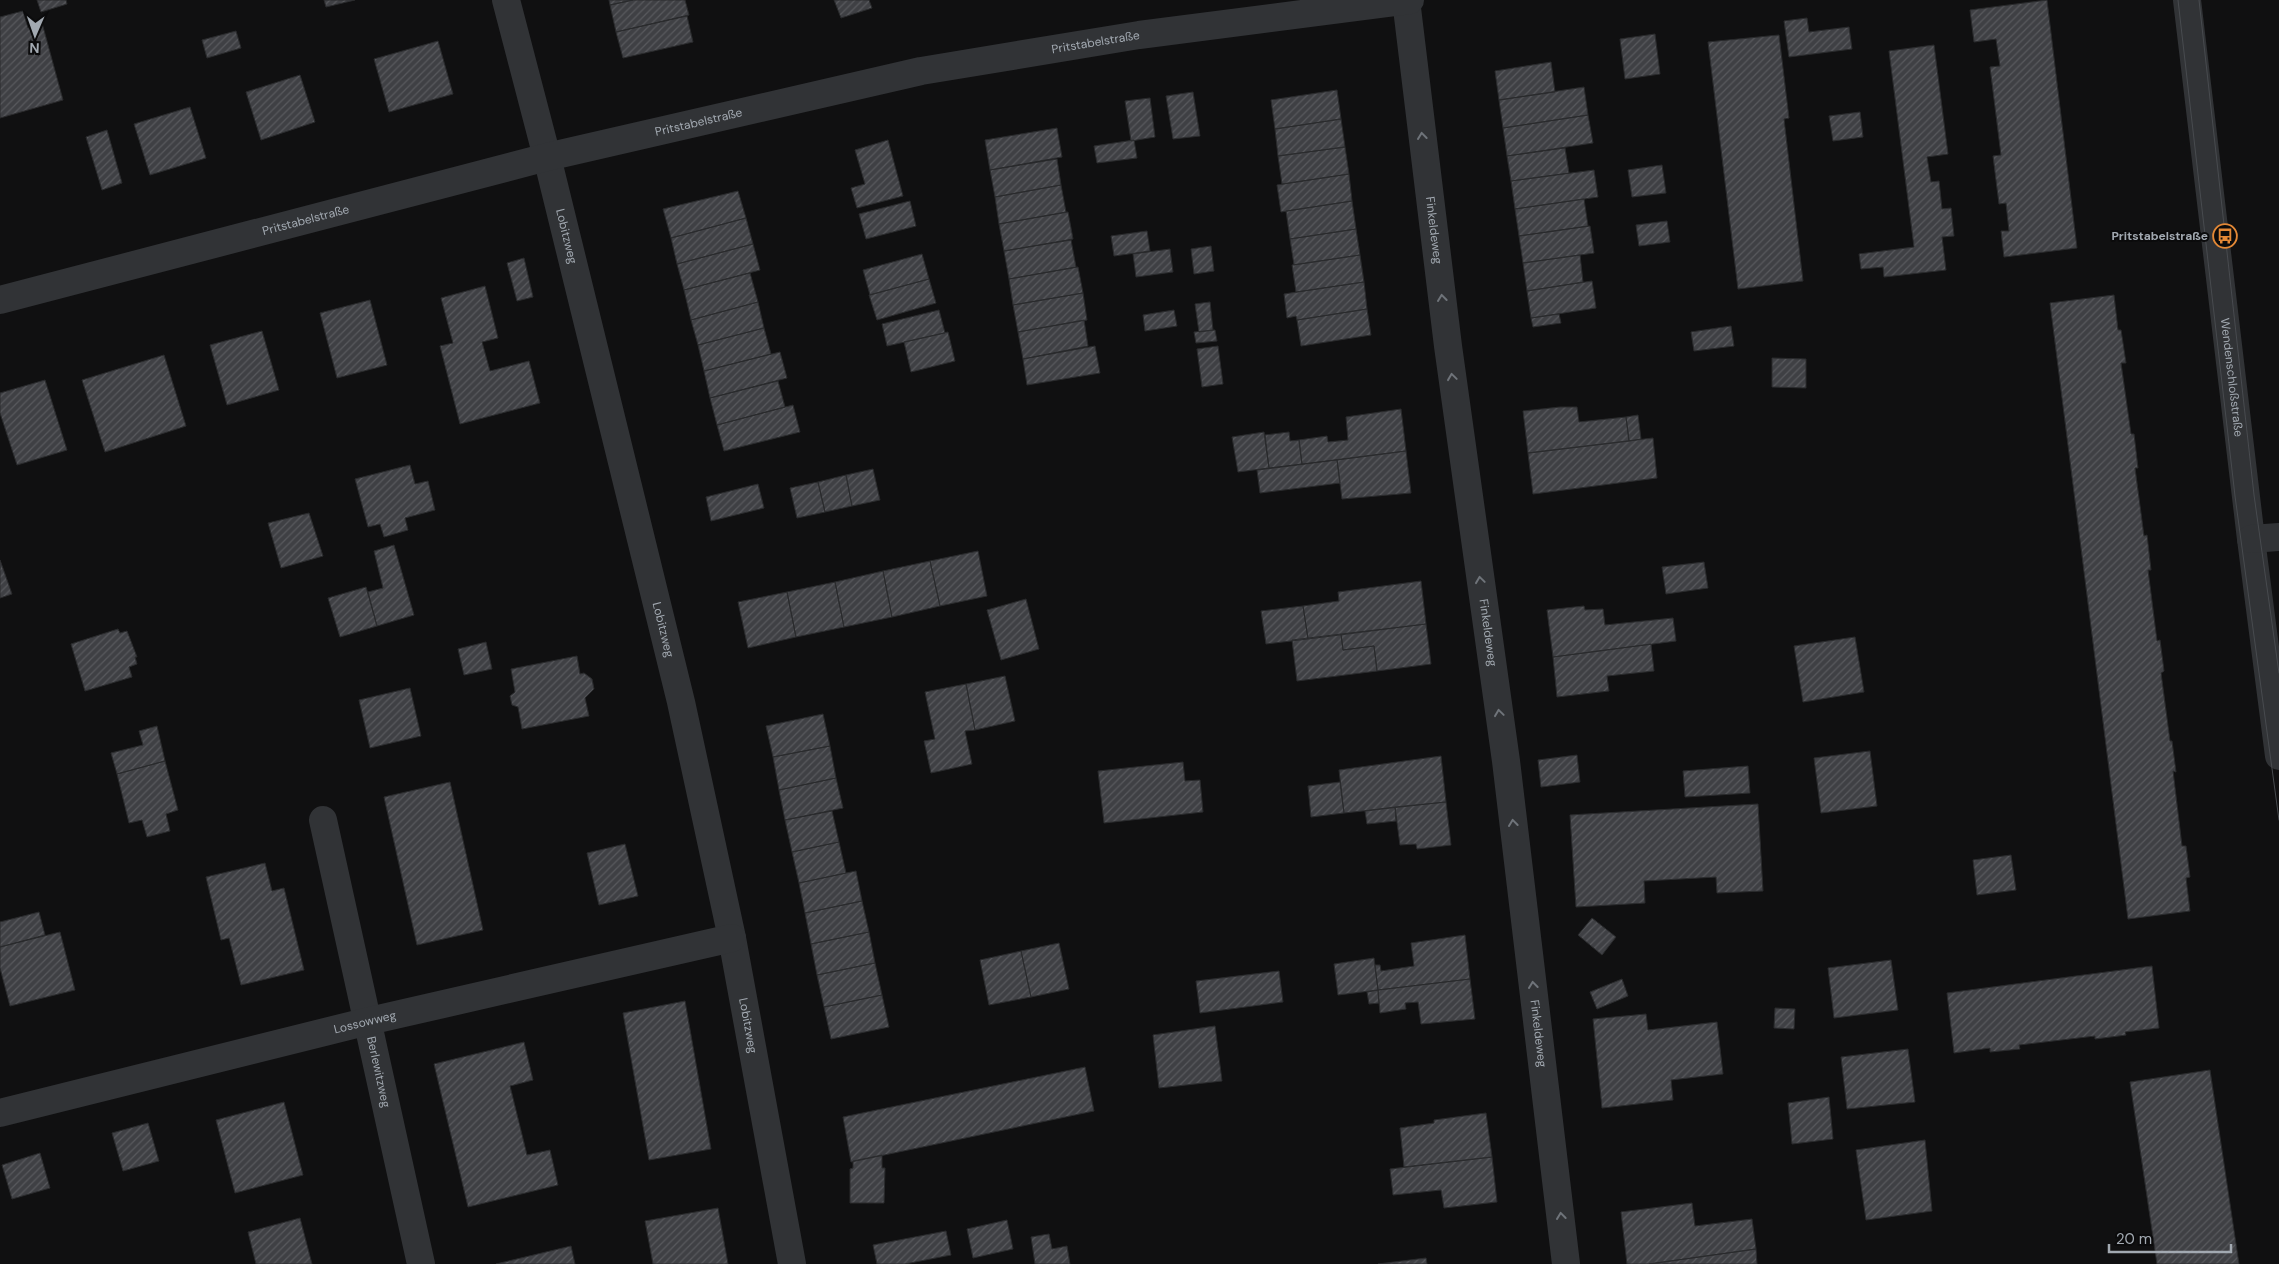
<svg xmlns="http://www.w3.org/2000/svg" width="2279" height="1264" viewBox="0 0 2279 1264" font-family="'DM Sans',sans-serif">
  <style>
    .building { fill: url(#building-hatch); stroke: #2a2b2d }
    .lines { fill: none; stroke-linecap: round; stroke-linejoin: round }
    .minor { stroke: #313336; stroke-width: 28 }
    .tram { stroke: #484b4f; stroke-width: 1 }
    .oneway { stroke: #6f747a }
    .labels { text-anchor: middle; stroke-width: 4; stroke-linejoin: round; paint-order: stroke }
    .street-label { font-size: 12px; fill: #a2a9b1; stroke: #0b0b0c }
    .poi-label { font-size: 12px; font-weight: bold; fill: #a2a9b1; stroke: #0b0b0c; text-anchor: end }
  </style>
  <defs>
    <pattern id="building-hatch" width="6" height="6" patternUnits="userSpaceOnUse" patternTransform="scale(1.25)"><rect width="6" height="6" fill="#3f4044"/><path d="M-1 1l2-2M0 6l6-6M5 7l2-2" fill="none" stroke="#58595d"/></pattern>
  </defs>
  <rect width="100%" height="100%" fill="#101011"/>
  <path class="building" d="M37 0H66L67 4 41 12Z
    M324 0H355L326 7Z
    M609 0H633L610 5Z
    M633 0H685L689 15 616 32 610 5Z
    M834 0H869L872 8 841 18Z
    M2047 0 2077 248 2004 257 2001 231H2009L2006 203 1999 204 1993 156 2001 155 1990 67 2000 66 1996 39 1974 42 1970 10Z
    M23 11 28 28 42 23 63 100 0 118V17Z
    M687 16 693 42 623 58 616 32Z
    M1807 18 1809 32 1849 27 1852 49 1789 57 1784 21Z
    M236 31 241 48 207 58 202 40Z
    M1655 34 1660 74 1625 79 1620 39Z
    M1779 35 1789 118 1784 119 1803 281 1738 289 1708 42Z
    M438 41 453 94 389 112 374 59Z
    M1934 45 1948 154 1927 157 1931 182 1939 181 1942 209 1951 208 1954 236 1942 237 1946 270 1884 277 1883 267 1861 269 1859 254 1914 247 1889 51Z
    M1551 62 1555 92 1499 100 1495 71Z
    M300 75 315 122 261 140 246 92Z
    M1584 87 1588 115 1503 128 1499 100Z
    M1337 90 1341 119 1275 129 1271 100Z
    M1193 92 1200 136 1173 139 1166 96Z
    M1150 98 1155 137 1131 141 1125 101Z
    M190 107 206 158 150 175 134 124Z
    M1860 112 1863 137 1833 141 1829 116Z
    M1588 115 1593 143 1507 156 1503 128Z
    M1341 119 1345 147 1278 156 1275 129Z
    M1057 128 1062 157 990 170 985 140Z
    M107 130 122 183 102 190 86 137Z
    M888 140 903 196 857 208 851 188 865 184 855 150Z
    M1134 140 1137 158 1097 163 1094 146Z
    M1345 147 1349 174 1282 184 1278 156Z
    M1565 148 1569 173 1511 181 1507 156Z
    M1057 159 1061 185 995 197 990 170Z
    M1662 165 1666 193 1632 197 1628 170Z
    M1594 170 1598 197 1515 209 1511 181Z
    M1349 174 1352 201 1281 212 1277 185Z
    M1061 185 1066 212 999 224 995 197Z
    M738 191 746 218 671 238 663 209Z
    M1584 199 1588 226 1519 236 1515 209Z
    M910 201 916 226 866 239 859 214Z
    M1352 201 1356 229 1290 239 1286 211Z
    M1068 212 1073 239 1004 251 999 224Z
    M746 218 753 244 677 264 671 238Z
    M1667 221 1670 242 1639 246 1636 225Z
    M1590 226 1594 253 1523 263 1519 236Z
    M1356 229 1360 255 1294 265 1290 239Z
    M1147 231 1150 251 1114 256 1111 236Z
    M1071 240 1076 267 1009 279 1004 251Z
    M753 244 760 270 684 290 677 264Z
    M1211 246 1214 271 1194 274 1191 249Z
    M1170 249 1173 272 1136 277 1133 254Z
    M922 254 929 279 870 295 863 270Z
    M1360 255 1364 282 1296 292 1292 265Z
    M1580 255 1583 282 1527 291 1523 263Z
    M524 258 533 297 517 301 507 263Z
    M1078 267 1083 293 1013 305 1009 279Z
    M750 273 758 302 691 320 684 290Z
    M929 279 936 303 877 320 869 295Z
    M1592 281 1596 308 1531 318 1527 291Z
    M1364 282 1367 309 1297 320 1296 316 1287 318 1284 294Z
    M485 286 498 338 482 342 490 371 529 361 540 403 460 424 440 346 453 343 441 298Z
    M1083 293 1087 320 1018 332 1013 305Z
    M2114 295 2118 330H2121L2126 363H2121L2131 434H2134L2138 468H2135L2144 536 2147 535 2151 570H2148L2157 641 2160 640 2164 671 2161 673 2170 741H2172L2176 772 2173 771 2182 846H2186L2190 877 2186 878 2190 911 2128 919 2050 303Z
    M370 300 387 365 337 378 320 313Z
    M758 302 764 328 698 345 691 320Z
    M1210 302 1213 330 1199 332 1195 304Z
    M1367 309 1371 335 1301 346 1297 320Z
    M939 310 945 333 887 346 882 324Z
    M1174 310 1177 326 1145 331 1143 315Z
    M1559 314 1561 323 1533 327 1531 318Z
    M1084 320 1088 346 1023 359 1018 332Z
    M1731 326 1734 346 1694 351 1691 332Z
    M764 328 771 354 704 371 698 345Z
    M1215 330 1217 341 1196 343 1194 332Z
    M262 331 279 390 227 405 210 345Z
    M948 332 955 361 911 372 904 342Z
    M1095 346 1100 373 1027 385 1023 359Z
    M1218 346 1223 384 1202 387 1197 349Z
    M780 352 787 378 710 398 704 371Z
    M164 355 186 426 105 452 82 380Z
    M1772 358 1806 359V388L1772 387Z
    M45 380 67 450 17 465 0 413V393Z
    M778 381 785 407 717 425 710 398Z
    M793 405 800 432 724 451 717 425Z
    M1560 407H1577L1579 422 1626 417 1629 441 1528 453 1523 411Z
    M1401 409 1406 451 1302 464 1299 440 1327 436 1328 442 1348 440 1346 417Z
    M1638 415 1641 439 1629 441 1626 417Z
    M1264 432 1269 468 1238 472 1232 437Z
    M1289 432 1290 441 1299 440 1302 464 1269 468 1265 435Z
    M1653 438 1657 478 1533 494 1528 453Z
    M1406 451 1411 493 1342 499 1337 460Z
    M1337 460 1340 483 1260 493 1257 470Z
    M410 465 415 484 428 481 435 510 405 518 408 530 384 537 380 524 368 527 355 479Z
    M873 469 880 500 852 506 846 475Z
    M846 475 852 506 825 512 818 482Z
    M818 482 825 512 797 518 790 488Z
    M758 484 764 508 711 521 706 497Z
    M309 513 323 556 281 568 268 523Z
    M394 545 414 615 377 626 368 592 383 588 374 551Z
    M978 551 987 596 940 606 930 561Z
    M0 560 12 594 0 598Z
    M930 561 940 606 892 617 883 571Z
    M1704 562 1708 588 1666 594 1662 567Z
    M883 571 892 617 844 627 835 582Z
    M1421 581 1426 624 1308 639 1303 606 1339 601 1338 592Z
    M835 582 844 627 796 637 787 592Z
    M366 587 377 626 340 637 328 598Z
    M787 592 796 637 748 648 738 602Z
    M1026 599 1039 649 1001 660 987 610Z
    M1303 606 1308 639 1266 644 1261 611Z
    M1584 606 1585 610 1603 609 1605 625 1673 618 1676 641 1553 657 1547 610Z
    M1426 624 1431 664 1377 671 1374 646 1343 650 1341 634Z
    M118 629 120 633 127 631 137 657H135L137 664 129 667 132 677 85 691 71 644Z
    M1341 634 1343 650 1374 646 1377 671 1297 681 1292 640Z
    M1855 637 1864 692 1803 702 1794 646Z
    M486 642 492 669 464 675 458 649Z
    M1651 644 1654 671 1607 676 1609 691 1557 697 1553 657Z
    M577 656 580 674 584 673 592 679 594 689 585 698 589 716 522 729 518 707 512 705 510 696 515 692 511 669Z
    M1005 676 1015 721 975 730 966 684Z
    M966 684 975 730 965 731 972 764 931 773 924 741 935 739 925 692Z
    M410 688 421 736 370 748 359 700Z
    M823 714 830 746 773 757 766 726Z
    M157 726 165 761 117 774 111 753 143 745 139 731Z
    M830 746 836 778 779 790 773 757Z
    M1870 751 1877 806 1821 813 1814 758Z
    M1577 755 1580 782 1541 787 1538 760Z
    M1441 756 1446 802 1344 813 1339 770Z
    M165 761 178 810 166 814 170 831 147 837 142 820 129 823 117 774Z
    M1183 762 1185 781 1200 780 1203 812 1104 823 1098 771Z
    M1748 766 1750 793 1685 797 1683 771Z
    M836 778 843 808 785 820 779 790Z
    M450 782 483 930 417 945 384 797Z
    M1340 782 1344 813 1311 817 1308 786Z
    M1446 802 1451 845 1417 849 1416 844 1400 845 1395 807Z
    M1758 804 1763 891 1717 893 1716 877 1644 881 1645 903 1576 907 1570 815Z
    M1395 807 1396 821 1367 824 1365 811Z
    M832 811 839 842 792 852 785 820Z
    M839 842 846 873 799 883 792 852Z
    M625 844 638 896 599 905 587 853Z
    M2011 855 2016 890 1977 895 1973 860Z
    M265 863 272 891 284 888 304 970 241 985 229 938 221 940 206 877Z
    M856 871 862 901 805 913 799 883Z
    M862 901 869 932 811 944 805 913Z
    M39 912 45 935 0 947V922Z
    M1592 918 1616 937 1602 955 1578 935Z
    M60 932 75 990 10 1006 0 968V947Z
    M869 932 875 963 817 975 811 944Z
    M1465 935 1470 979 1378 990 1375 965H1380L1381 971 1414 966 1411 943Z
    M1059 943 1069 989 1031 997 1021 951Z
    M1021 951 1031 997 989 1005 980 960Z
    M1374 958 1378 990 1338 995 1334 964Z
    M1891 960 1898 1010 1834 1018 1828 968Z
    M875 963 882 995 824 1007 817 975Z
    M2152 966 2159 1028 2125 1032 2126 1035 2095 1039V1036L2019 1045 2020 1049 1990 1052V1048L1954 1053 1947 993Z
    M1279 971 1283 1002 1200 1013 1196 981Z
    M1470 979 1475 1019 1421 1024 1418 1002 1405 1003 1406 1009 1380 1013 1378 990Z
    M1622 979 1628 996 1597 1009 1590 992Z
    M1378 990 1379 1003 1369 1004 1367 992Z
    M882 995 889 1027 831 1039 824 1007Z
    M685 1001 711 1149 649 1160 623 1013Z
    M1775 1008 1795 1009 1794 1029 1774 1028Z
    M1646 1014 1648 1030 1717 1022 1723 1074 1671 1080 1673 1100 1602 1108 1593 1019Z
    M1215 1026 1222 1081 1159 1088 1153 1035Z
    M524 1042 533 1080 510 1086 527 1155 550 1150 558 1185 468 1207 434 1064Z
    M1908 1049 1915 1102 1847 1109 1841 1057Z
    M1085 1067 1094 1111 851 1162 843 1117Z
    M2210 1070 2239 1264H2157L2130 1082Z
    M1829 1097 1833 1139 1792 1144 1788 1103Z
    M284 1102 303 1175 235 1193 216 1120Z
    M1486 1113 1492 1157 1404 1167 1400 1128 1434 1123V1120Z
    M148 1123 159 1161 123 1171 112 1133Z
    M1925 1140 1932 1211 1866 1220 1856 1150Z
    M40 1153 50 1188 12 1199 2 1165Z
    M882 1155V1168H885L884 1203H850V1169L853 1168V1161Z
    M1492 1157 1497 1202 1444 1208 1441 1190 1393 1195 1390 1169Z
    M1692 1203 1695 1226 1752 1219 1756 1249 1649 1264H1627L1621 1212Z
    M718 1208 728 1264H653L645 1221Z
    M300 1218 312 1264H256L248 1232Z
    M1007 1220 1013 1249 973 1258 967 1229Z
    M946 1231 951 1255 905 1264H877L873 1245Z
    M1049 1234 1052 1249 1067 1246 1070 1264H1035L1031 1237Z
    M571 1246 575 1264H496Z
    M1756 1249 1757 1264H1649Z
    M1426 1258 1427 1264H1378Z"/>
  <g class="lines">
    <g class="minor">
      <path id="s1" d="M506 0 547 157 681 702 732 938 792 1264"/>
      <path id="s2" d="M1406 0 1448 346 1506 761 1566 1264"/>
      <path id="s3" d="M2187 0 2251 539 2279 756"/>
      <path id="s4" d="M0 300 547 157 921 71 1139 35 1410 0"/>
      <path d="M2251 539 2279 537"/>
      <path id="s5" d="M323 820 421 1264"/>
      <path id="s6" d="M0 1113 369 1021 732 938"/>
    </g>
    <path class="tram" d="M2178 0 2235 496 2279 820
      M2199 0 2254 495 2279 673"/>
  </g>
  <defs><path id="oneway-chevron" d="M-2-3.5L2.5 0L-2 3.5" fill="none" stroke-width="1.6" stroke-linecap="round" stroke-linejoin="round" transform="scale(1.25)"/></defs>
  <g class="oneway">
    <use href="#oneway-chevron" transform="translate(1422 136) rotate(-97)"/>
    <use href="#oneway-chevron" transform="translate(1442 298) rotate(-97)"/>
    <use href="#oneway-chevron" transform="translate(1452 377) rotate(-98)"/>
    <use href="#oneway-chevron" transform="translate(1480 580) rotate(-98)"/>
    <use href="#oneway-chevron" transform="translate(1499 713) rotate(-98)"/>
    <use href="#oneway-chevron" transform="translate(1513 823) rotate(-97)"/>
    <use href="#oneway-chevron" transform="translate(1533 985) rotate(-97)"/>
    <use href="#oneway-chevron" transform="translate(1561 1216) rotate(-97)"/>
  </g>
  <defs>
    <g id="bus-ring" transform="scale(1.25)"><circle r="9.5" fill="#0b0b0c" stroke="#e38836" stroke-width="1.5"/><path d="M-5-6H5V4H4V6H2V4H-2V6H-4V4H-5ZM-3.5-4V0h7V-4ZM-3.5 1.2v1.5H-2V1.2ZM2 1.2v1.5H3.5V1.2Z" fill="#e38836"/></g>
  </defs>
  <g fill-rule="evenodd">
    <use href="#bus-ring" x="2225" y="236"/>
  </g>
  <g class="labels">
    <g class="street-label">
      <text dy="4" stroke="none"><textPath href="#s4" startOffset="1126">Pritstabelstraße</textPath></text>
      <text dy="4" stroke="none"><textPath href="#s4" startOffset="721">Pritstabelstraße</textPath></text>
      <text dy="4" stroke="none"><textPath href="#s4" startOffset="316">Pritstabelstraße</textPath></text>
      <text dy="4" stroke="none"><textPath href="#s2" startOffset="232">Finkeldeweg</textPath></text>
      <text dy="4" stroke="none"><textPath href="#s1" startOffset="244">Lobitzweg</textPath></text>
      <text dy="4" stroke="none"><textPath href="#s3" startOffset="380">Wendenschloßstraße</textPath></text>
      <text dy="4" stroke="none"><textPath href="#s1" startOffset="649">Lobitzweg</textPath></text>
      <text dy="4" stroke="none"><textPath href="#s2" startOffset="638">Finkeldeweg</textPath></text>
      <text dy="4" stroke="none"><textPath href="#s6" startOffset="376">Lossowweg</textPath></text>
      <text dy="4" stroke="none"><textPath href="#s1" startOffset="1054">Lobitzweg</textPath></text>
      <text dy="4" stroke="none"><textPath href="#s2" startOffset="1042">Finkeldeweg</textPath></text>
      <text dy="4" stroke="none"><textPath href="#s5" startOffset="258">Berlewitzweg</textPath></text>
    </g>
    <g class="poi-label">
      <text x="2208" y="240">Pritstabelstraße</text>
    </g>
  </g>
  <g transform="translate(35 35) rotate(182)" stroke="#0b0b0c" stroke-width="4" paint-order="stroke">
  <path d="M0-4L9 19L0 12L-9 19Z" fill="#a2a9b1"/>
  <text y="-8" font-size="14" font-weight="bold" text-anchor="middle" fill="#a2a9b1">N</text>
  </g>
  <path d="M2109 1244v8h122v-8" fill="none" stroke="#a2a9b1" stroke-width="2.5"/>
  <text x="2116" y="1244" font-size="15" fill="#a2a9b1" stroke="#0b0b0c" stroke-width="4" paint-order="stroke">20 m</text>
</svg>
